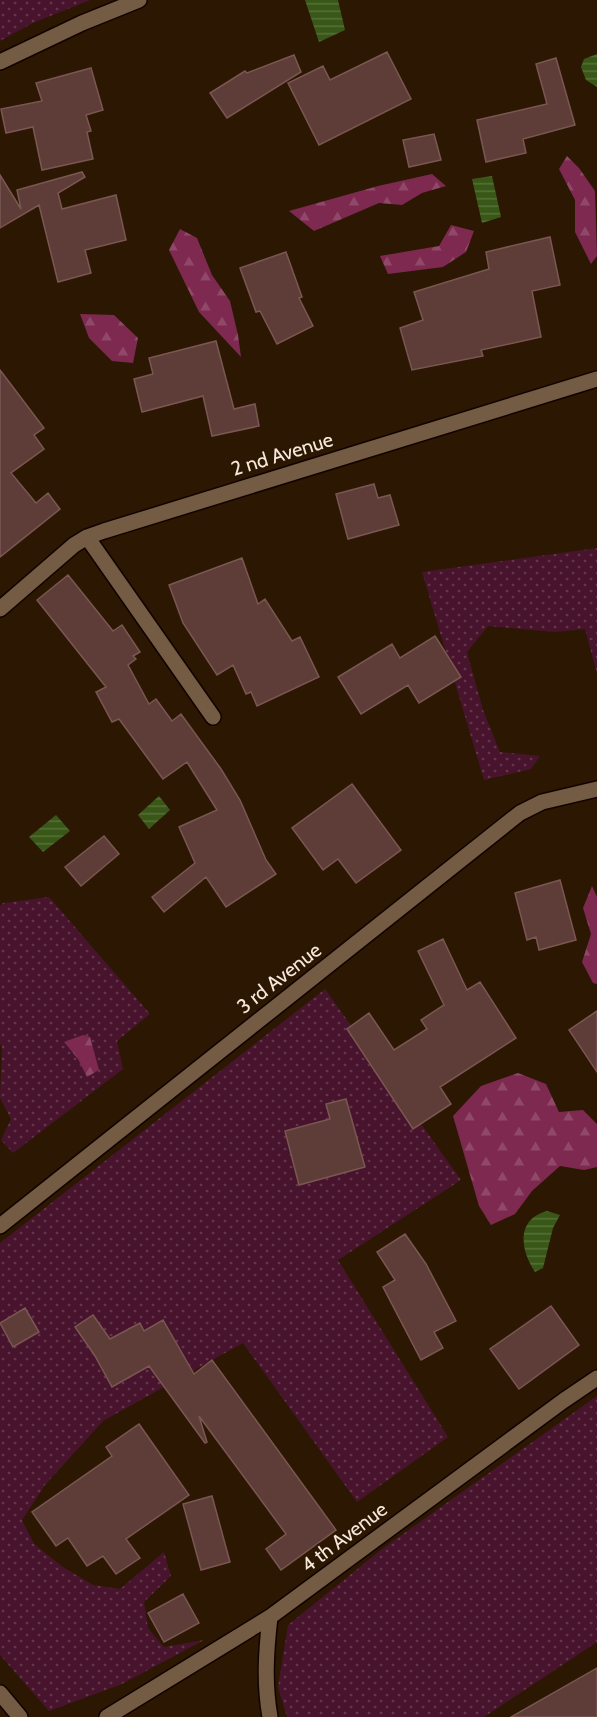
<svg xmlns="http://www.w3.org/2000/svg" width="597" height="1717" viewBox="0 0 597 1717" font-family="Cabin,sans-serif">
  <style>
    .grass { fill: url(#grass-dots); fill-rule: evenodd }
    .forest { fill: url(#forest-firs) }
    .water { fill: url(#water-rules) }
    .building { fill: #5e3d38; stroke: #7a5752; stroke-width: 1.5 }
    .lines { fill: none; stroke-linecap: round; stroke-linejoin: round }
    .minor-casing { stroke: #130300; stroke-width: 18 }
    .minor { stroke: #735b44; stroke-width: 15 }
    .labels { text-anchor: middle; stroke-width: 4.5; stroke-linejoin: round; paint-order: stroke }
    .street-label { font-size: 20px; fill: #f7e8dc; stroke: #2c1703 }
  </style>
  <defs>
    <pattern id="grass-dots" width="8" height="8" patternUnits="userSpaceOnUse" patternTransform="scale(1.5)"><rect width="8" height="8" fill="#48142d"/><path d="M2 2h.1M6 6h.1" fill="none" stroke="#63364b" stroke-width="1.8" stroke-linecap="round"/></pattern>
    <pattern id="forest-firs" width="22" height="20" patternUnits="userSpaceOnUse" patternTransform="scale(1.5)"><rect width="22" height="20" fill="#7d2950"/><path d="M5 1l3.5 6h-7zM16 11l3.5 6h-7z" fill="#904869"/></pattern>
    <pattern id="water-rules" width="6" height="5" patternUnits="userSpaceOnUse" patternTransform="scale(1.5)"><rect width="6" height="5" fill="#395818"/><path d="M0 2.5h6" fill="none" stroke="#567039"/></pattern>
  </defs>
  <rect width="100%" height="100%" fill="#2c1703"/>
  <path class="grass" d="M0 0H90L33 23 0 41Z
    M597 548V674L585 629 555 632 488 626 467 652 483 710 500 752 540 756 531 769 484 780 422 572Z
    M49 897 150 1014 117 1041 123 1069 13 1153 1 1140 11 1119 0 1098 2 1046 0 1044V906L3 903ZM64 1042 99 1070 87 1076 78 1059Z
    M325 989 461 1180 338 1260 448 1437 357 1502 243 1343 103 1421 45 1485 22 1520 34 1544 63 1567 93 1585 120 1589 164 1552 171 1576 144 1602 148 1628 164 1647 204 1640 122 1684 49 1711 0 1655V1243Z
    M597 1396V1642L484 1717H287L278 1687 288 1625 382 1549Z"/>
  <path class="forest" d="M567 156 579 168 595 191 597 256 591 264 575 232V200L559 169Z
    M432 174 446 186 422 193 402 205 379 203 314 231 289 211 378 186Z
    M451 225 474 231 466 252 443 267 388 274 380 256 439 246Z
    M180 229 197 238 212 275 230 301 238 335 241 357 199 312 169 250Z
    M80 314 114 315 138 338 133 363 112 361 89 338Z
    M592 886 597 897V984L593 983 582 962 591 934 583 908Z
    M83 1035 90 1037 99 1070 87 1077 78 1059 64 1042Z
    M518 1073 546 1084 559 1112 583 1110 597 1124V1167L584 1170 560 1166 532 1191 515 1214 491 1225 479 1206 453 1116 481 1086Z"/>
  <path class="water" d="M305 0H338L345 30 319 42Z
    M597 54V87L586 80 581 67 584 59Z
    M492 176 501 217 482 223 472 179Z
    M159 796 170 810 149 829 138 815Z
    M56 815 70 831 43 852 29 837Z
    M547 1211 560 1215 553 1228 543 1268 535 1272C520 1250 516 1219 547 1211Z"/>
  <path class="building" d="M387 52 411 99 319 145 288 83 323 66 330 80Z
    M294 55 301 72 227 118 210 93 245 71 247 73Z
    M556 58 575 125 523 139 526 153 486 162 477 120 547 104 536 64Z
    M91 68 103 110 86 115 91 131 87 132 93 159 42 170 33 127 6 133 1 109 42 101 36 83Z
    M434 134 441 160 409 167 403 140Z
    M82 172 85 177 58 193 62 209 116 195 126 240 85 250 91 273 58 282 39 205 0 228V175L21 209 17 190Z
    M550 237 560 285 532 291 541 337 481 350 483 356 412 370 400 328 423 320 414 292 489 269 486 252Z
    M286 252 302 297 299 298 313 326 277 344 260 311 256 312 240 268Z
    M216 341 234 409 255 404 259 426 212 436 203 396 142 412 134 379 153 374 149 358Z
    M0 370 44 428 34 435 44 449 11 473 36 503 48 493 60 509 0 557Z
    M374 484 378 498 390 495 399 525 348 539 336 494Z
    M242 558 258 604 265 599 292 641 300 637 319 677 257 706 251 692 246 694 233 665 217 675 183 623 169 585Z
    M68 575 113 631 122 625 140 652 133 656 136 659 128 665 149 704 156 699 172 721 181 714 221 769 240 800 266 860 276 874 226 907 206 877 164 912 152 897 195 863 179 827 217 810 187 762 163 779 119 719 112 722 96 692 106 687 37 600Z
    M435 636 461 677 419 703 408 685 361 714 338 677 392 644 400 658Z
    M352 784 401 850 356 883 338 859 323 870 292 828Z
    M104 836 119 854 81 886 65 867Z
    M560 880 576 940 539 950 536 937 527 940 515 893Z
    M443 939 467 990 480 982 516 1038 440 1087 451 1104 413 1129 347 1029 369 1013 394 1050 427 1029 421 1020 444 1005 418 951Z
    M597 1011V1072L569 1030Z
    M346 1099 365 1167 299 1185 285 1131 330 1119 326 1104Z
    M405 1234 426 1264 456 1321 434 1332 443 1348 421 1360 383 1287 395 1280 377 1252Z
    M551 1306 579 1345 519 1389 490 1349Z
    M25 1308 39 1332 13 1347 0 1323Z
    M93 1315 110 1339 140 1323 144 1331 163 1320 194 1374 212 1360 336 1530 281 1570 266 1549 286 1534 199 1416 207 1442 205 1443 149 1366 112 1387 95 1356 75 1327Z
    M139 1424 189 1495 126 1539 140 1558 116 1574 103 1556 87 1566 68 1538 56 1546 32 1512 112 1456 106 1447Z
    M212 1496 230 1562 201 1570 183 1504Z
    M183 1594 199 1623 164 1642 148 1613Z
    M597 1668V1717H511Z"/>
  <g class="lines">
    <g class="minor-casing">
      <path id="minor" d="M0 62 82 23 139 0
        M87 537 213 717
        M0 609 74 545 87 537 104 531 597 379
        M0 1226 520 813 542 802 597 789
        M0 1693 20 1717
        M107 1717 270 1617 563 1401 597 1378
        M270 1717C264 1683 266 1652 270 1617"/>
    </g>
    <use href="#minor" class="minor"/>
  </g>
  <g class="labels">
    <g class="street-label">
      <text transform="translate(282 454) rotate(-17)" y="7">2 nd Avenue</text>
      <text transform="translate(279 978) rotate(-38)" y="7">3 rd Avenue</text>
      <text transform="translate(344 1537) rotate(-37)" y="7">4 th Avenue</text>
    </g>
  </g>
</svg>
